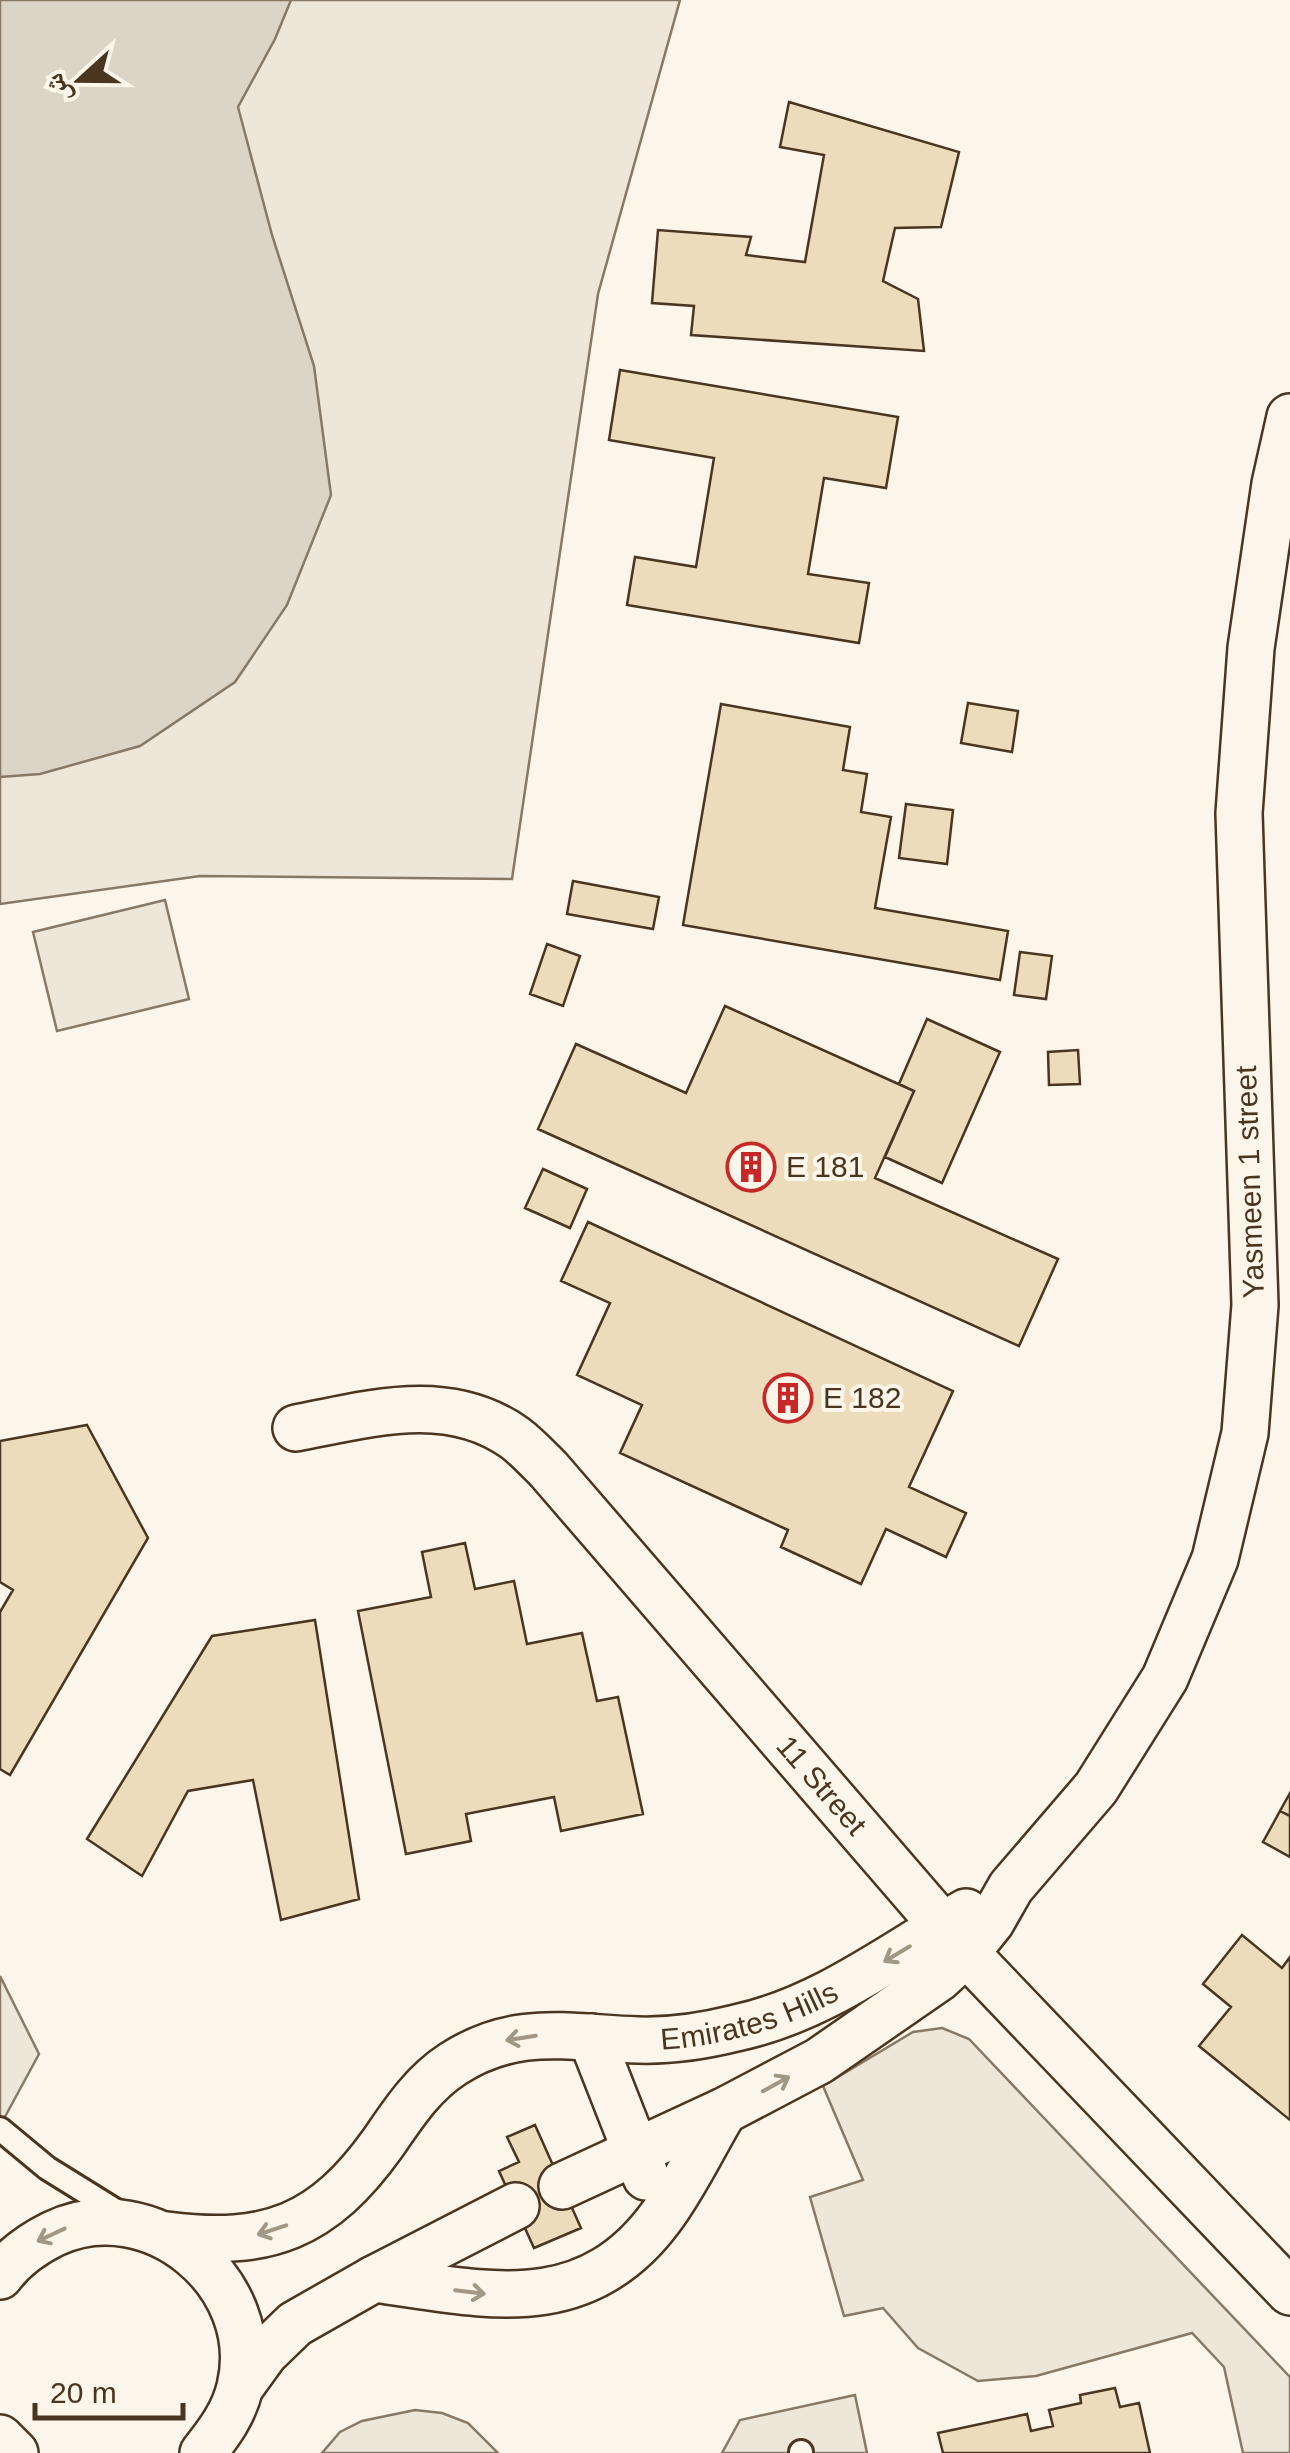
<svg xmlns="http://www.w3.org/2000/svg" width="1290" height="2453" viewBox="0 0 1290 2453" font-family="Arial,'Noto Naskh Arabic',sans-serif">
  <style>
    .green { fill: #ede6d9; stroke: #887966; stroke-width: 2.5 }
    .parking { fill: #ede7d9; stroke: #887966; stroke-width: 2.5 }
    .water { fill: #dcd4c6; stroke: #887966; stroke-width: 2.5 }
    .building { fill: #ecdcbc; stroke: #4a3520; stroke-width: 2.5 }
    .lines { fill: none; stroke-linecap: round; stroke-linejoin: round }
    .lane-casing { stroke: #4a3520; stroke-width: 28 }
    .street-casing { stroke: #4a3520; stroke-width: 50 }
    .lane { stroke: #fbf6e9; stroke-width: 22 }
    .street { stroke: #fbf6e9; stroke-width: 45 }
    .oneway { stroke: #a29684 }
    .labels { text-anchor: middle; stroke-width: 8; stroke-linejoin: round; paint-order: stroke }
    .poi-label { font-size: 30px; fill: #4a3520; stroke: #fbf6e9; text-anchor: start }
    .street-label { font-size: 30px; fill: #4a3520; stroke: #fbf6e9 }
  </style>
  <rect width="100%" height="100%" fill="#fbf6e9"/>
  <path class="green" d="M0 0H680L598 294 512 879 200 876 0 904Z
    M165 900 189 999 57 1031 33 932Z
    M942 2028 969 2039 1290 2377V2453H1243L1224 2367 1192 2333 1036 2376 978 2381 918 2348 883 2308 844 2316 810 2197 863 2180 823 2086 913 2032Z"/>
  <path class="parking" d="M0 1976 39 2054 0 2126Z
    M855 2395 867 2453H722L740 2420Z
    M415 2410 442 2413 468 2423 498 2453H322L340 2432 362 2421Z"/>
  <path class="water" d="M0 0H291L275 39 238 107 272 235 314 366 331 495 287 605 235 682 140 746 40 774 0 777Z"/>
  <path class="building" d="M789 102 959 152 941 227 895 228 883 281 918 299 924 351 691 335 694 306 652 303 658 230 751 237 746 255 805 262 824 155 780 147Z
    M620 370 898 417 886 488 824 478 808 574 869 583 859 643 627 605 635 557 696 567 714 458 609 440Z
    M968 703 1018 711 1012 752 961 743Z
    M721 704 850 727 843 770 867 774 861 812 891 817 875 908 1008 931 1000 980 683 925Z
    M906 804 953 810 947 864 899 858Z
    M573 881 659 897 653 929 567 914Z
    M547 944 580 956 563 1006 530 994Z
    M1020 952 1052 956 1046 999 1014 995Z
    M725 1006 914 1091 875 1178 1058 1259 1019 1346 538 1129 576 1044 686 1093Z
    M927 1019 1000 1052 942 1183 885 1157 914 1091 899 1084Z
    M1078 1050 1080 1084 1049 1085 1048 1052Z
    M543 1169 587 1189 570 1228 525 1208Z
    M588 1222 953 1391 909 1487 966 1513 946 1557 886 1529 861 1584 781 1547 788 1530 620 1453 642 1405 577 1375 610 1303 561 1281Z
    M87 1425 148 1538 10 1775 0 1769V1612L13 1590 0 1582V1441Z
    M465 1543 475 1589 514 1581 527 1644 582 1633 597 1701 618 1697 643 1814 561 1831 554 1797 466 1814 471 1841 406 1854 358 1611 431 1597 422 1552Z
    M315 1620 359 1899 281 1920 253 1780 188 1791 142 1876 87 1839 212 1636Z
    M1290 1793V1816L1280 1811Z
    M1280 1811 1290 1816V1857L1263 1842Z
    M1242 1935 1282 1968 1290 1957V2120L1199 2046 1231 2007 1203 1984Z
    M535 2125 581 2228 534 2248 499 2171 519 2162 507 2137Z
    M1115 2388 1120 2407 1139 2403 1150 2453H943L938 2433 1027 2414 1031 2431 1053 2426 1049 2410 1081 2403 1080 2395Z"/>
  <g class="lines">
    <g class="lane-casing">
      <path id="lane" d="M0 2129 47 2168 121 2214
        M801 2452V2453"/>
    </g>
    <g class="street-casing">
      <g id="street">
        <path id="s1" d="M296 1428C369 1414 448 1390 515 1438 527 1447 538 1459 549 1470L966 1953 1290 2292"/>
        <path d="M591 2037 646 2177"/>
        <path d="M562 2186 724 2111 819 2061 939 1978 966 1953 991 1922 1011 1887 1096 1788 1165 1678 1215 1559 1245 1433 1255 1305 1239 813 1251 648 1275 484 1290 417"/>
        <path id="s2" d="M167 2235C268 2248 323 2227 383 2143 403 2114 422 2084 453 2064 516 2023 570 2038 638 2040 670 2041 704 2036 736 2028 821 2010 892 1955 966 1912"/>
        <path d="M0 2276C14 2257 33 2244 53 2234 150 2188 265 2283 240 2387 234 2413 219 2433 203 2453"/>
        <path d="M374 2279C484 2294 584 2322 661 2217 685 2185 703 2146 724 2111"/>
        <path d="M241 2386 265 2353 295 2324 374 2279 516 2206"/>
        <path d="M0 2438 15 2453"/>
      </g>
    </g>
    <use href="#lane" class="lane"/>
    <use href="#street" class="street"/>
  </g>
  <defs><path id="oneway-shaft" d="M-6 0H5M1.5-3L5.5 0L1.5 3" fill="none" stroke-width="1.6" stroke-linecap="round" stroke-linejoin="round" transform="scale(2.5)"/></defs>
  <g class="oneway">
    <use href="#oneway-shaft" transform="translate(897 1954) rotate(149)"/>
    <use href="#oneway-shaft" transform="translate(521 2038) rotate(171)"/>
    <use href="#oneway-shaft" transform="translate(776 2084) rotate(-29)"/>
    <use href="#oneway-shaft" transform="translate(272 2230) rotate(162)"/>
    <use href="#oneway-shaft" transform="translate(51 2235) rotate(155)"/>
    <use href="#oneway-shaft" transform="translate(470 2292) rotate(7)"/>
  </g>
  <defs>
    <g id="building-ring" transform="scale(2.5)"><circle r="9.5" fill="#fbf6e9" stroke="#c62828" stroke-width="1.5"/><path d="M-4-6H4V6H1V3H-1V6H-4ZM-2.5-4.3h1.7v1.8h-1.7ZM.8-4.3h1.7v1.8H.8ZM-2.5-1h1.7V.8h-1.7ZM.8-1h1.7V.8H.8Z" fill="#c62828"/></g>
  </defs>
  <g fill-rule="evenodd">
    <use href="#building-ring" x="751" y="1167"/>
    <use href="#building-ring" x="788" y="1398"/>
  </g>
  <g class="labels">
    <g class="poi-label">
      <text x="786" y="1177">E 181</text>
      <text x="823" y="1408">E 182</text>
    </g>
    <g class="street-label">
      <text transform="translate(1250 1182) rotate(-92)" y="10">Yasmeen 1 street</text>
      <text dy="10" stroke="none"><textPath href="#s1" startOffset="690">11 Street</textPath></text>
      <text dy="10" stroke="none"><textPath href="#s2" startOffset="662">Emirates Hills</textPath></text>
    </g>
  </g>
  <g transform="translate(80 80) rotate(249)" stroke="#fbf6e9" stroke-width="8" paint-order="stroke">
  <path d="M0-8L18 38L0 25L-18 38Z" fill="#4a3520"/>
  <text y="-15" font-size="28" font-weight="bold" text-anchor="middle" fill="#4a3520">ش</text>
  </g>
  <path d="M35 2403v15h148v-15" fill="none" stroke="#4a3520" stroke-width="5"/>
  <text x="50" y="2403" font-size="30" fill="#4a3520" stroke="#fbf6e9" stroke-width="8" paint-order="stroke">20 m</text>
</svg>
